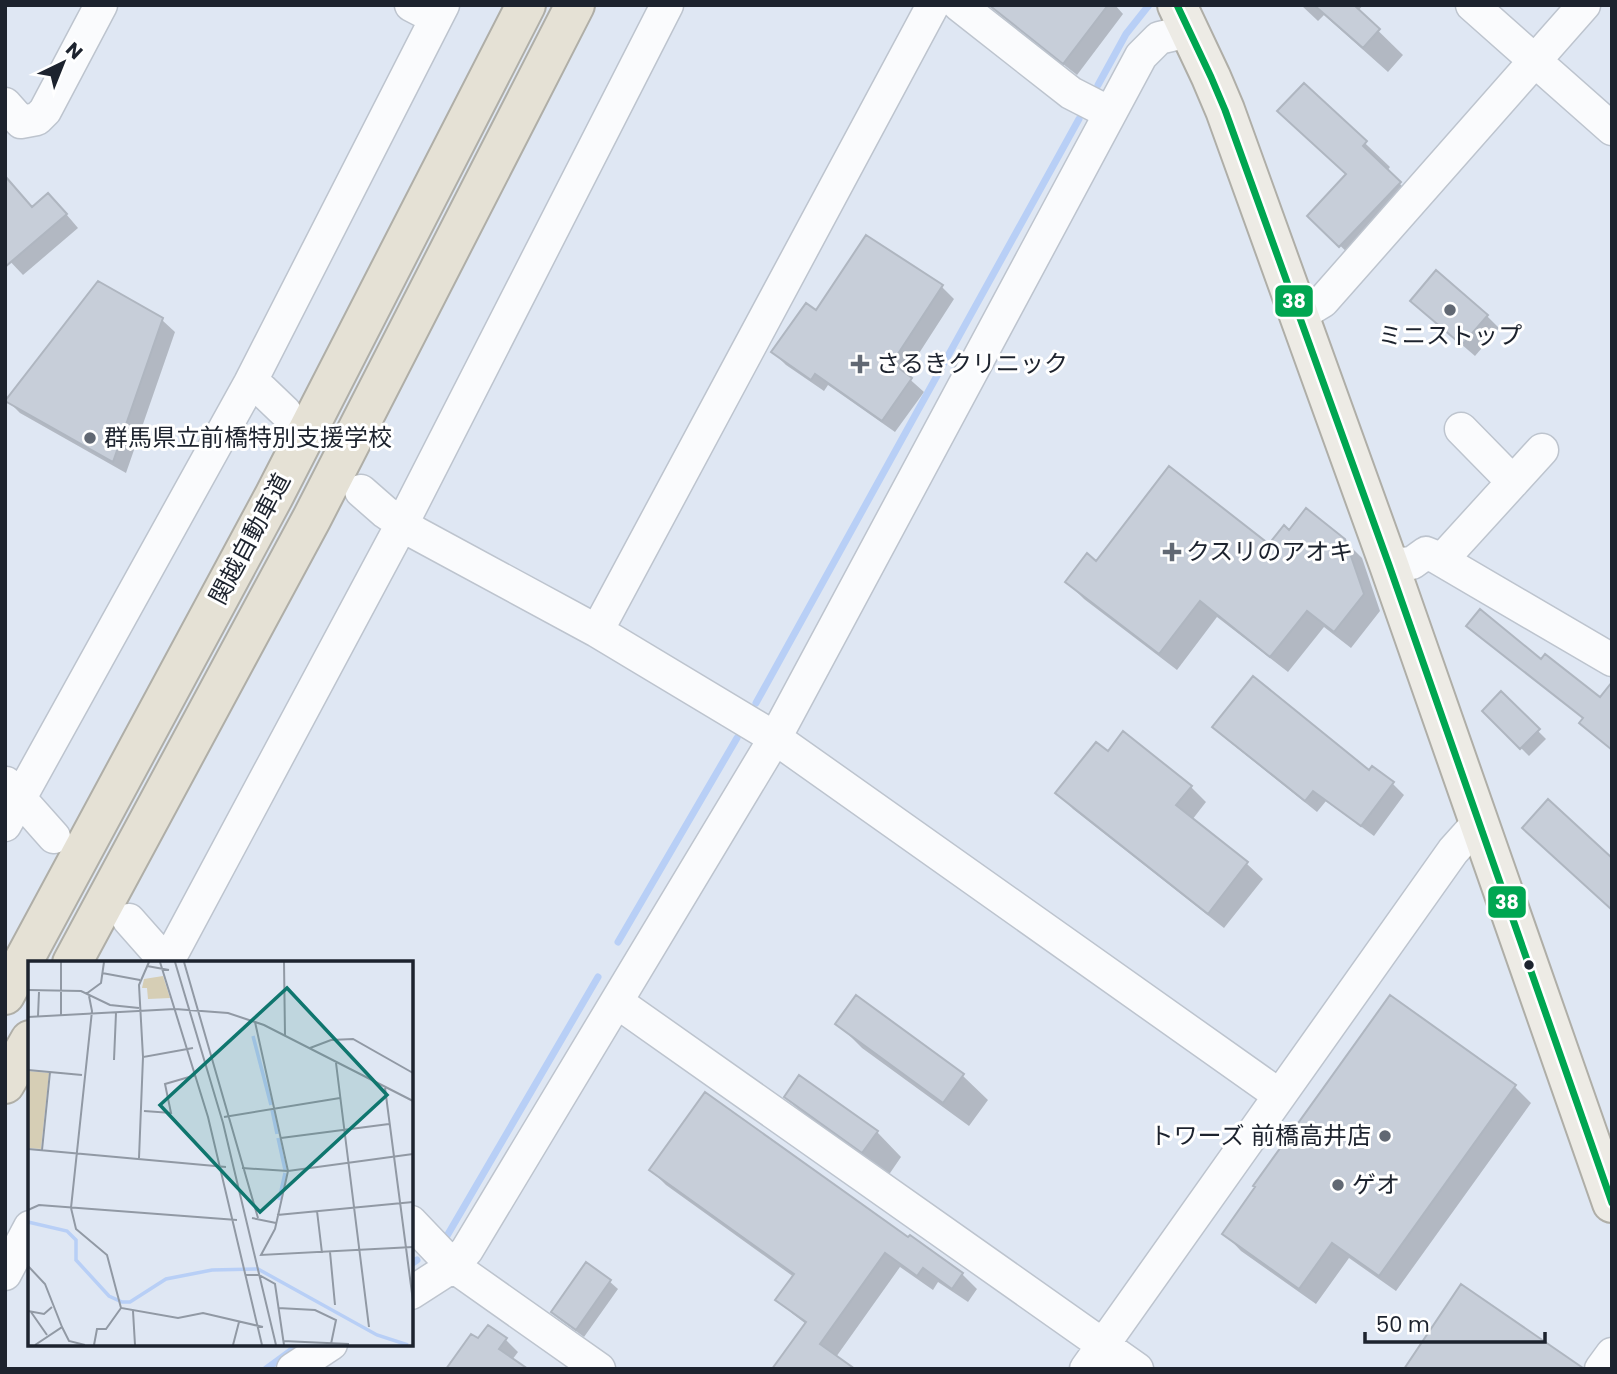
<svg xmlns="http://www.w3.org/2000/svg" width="1617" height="1374" viewBox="0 0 1617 1374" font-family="Poppins,'Noto Sans JP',sans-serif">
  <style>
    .shadow { fill: #0003 }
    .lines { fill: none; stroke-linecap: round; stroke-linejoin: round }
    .stream { stroke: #b8cff6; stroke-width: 7 }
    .building { fill: #c7ced9; stroke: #afb6c0; stroke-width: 2 }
    .minor-casing { stroke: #bdc4ce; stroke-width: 35 }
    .major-casing { stroke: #afaea7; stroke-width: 42 }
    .highway-casing { stroke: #afaea7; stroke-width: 42 }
    .minor { stroke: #fafbfd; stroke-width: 32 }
    .major { stroke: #edebe5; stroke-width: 38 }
    .highway { stroke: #e5e1d5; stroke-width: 38 }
    .bus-1-casing { stroke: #fff; stroke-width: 12 }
    .bus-1 { stroke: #00a651; stroke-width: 7 }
    .poi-dot { fill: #616873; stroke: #fff; stroke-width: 2.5 }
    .bus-dot { fill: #1d232e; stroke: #fff; stroke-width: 2.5 }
    .labels { text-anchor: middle; stroke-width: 6; stroke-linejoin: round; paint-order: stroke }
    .poi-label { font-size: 24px; fill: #1d232e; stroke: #fff; text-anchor: start }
    .street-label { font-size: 24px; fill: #1d232e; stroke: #fff }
    .inset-river { fill: none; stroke: #b8cff6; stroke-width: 3.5 }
    .inset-road { fill: none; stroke: #9199a4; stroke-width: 2 }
    .view { fill: #0f766e; fill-opacity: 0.15; stroke: #0f766e; stroke-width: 3.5 }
    .inset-edge { fill: none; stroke: #1d232e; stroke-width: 3.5 }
    .line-badge { stroke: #fff; stroke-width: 2.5 }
    .badge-label { font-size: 19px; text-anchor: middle; font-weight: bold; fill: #fff }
  </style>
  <rect width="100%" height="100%" fill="#dfe7f3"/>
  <path class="shadow" d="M991 5H1115L1123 14 1077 75 1002 16Z
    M1301 5H1363L1358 11 1403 55 1388 72 1324 15 1318 21Z
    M1304 85 1390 167 1387 171 1424 208 1365 270 1309 215 1348 175Z
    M61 208 78 228 23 275 5 256 33 209Z
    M942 287 954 299 905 375 924 392 895 432 828 385 824 391 786 365 773 352 817 312Z
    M1425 313 1487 316 1499 328 1475 356Z
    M162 320 175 332 126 473 20 413 7 400Z
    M1289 532 1344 540 1362 558 1380 611 1351 648 1324 627 1288 672 1217 617 1177 670 1084 599 1067 582 1097 563 1270 546Z
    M1501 694 1546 739 1529 756 1484 711Z
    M1215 727 1392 783 1404 795 1374 836 1326 801 1317 812 1226 739Z
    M1108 753 1191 787 1206 802 1192 820 1247 864 1263 879 1224 928 1073 809 1058 793Z
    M856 997 963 1076 988 1100 969 1126 862 1048 837 1023Z
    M1515 1087 1531 1103 1396 1291 1349 1258 1316 1304 1241 1251 1225 1234Z
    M786 1097 877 1132 901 1157 888 1176 811 1122Z
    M651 1170 908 1240 910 1237 962 1274 977 1289 968 1302 938 1282 933 1290 900 1267 836 1357 774 1369 806 1324 793 1314 778 1300 794 1277 666 1185Z
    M609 1281 618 1289 584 1337 561 1320 553 1312Z
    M506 1340 518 1352 512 1360 478 1341Z"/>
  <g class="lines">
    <path class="stream" d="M1098 85 1126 34 1149 5
      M756 703 1079 119
      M618 942 737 738
      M444 1241 598 977
      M411 1264 417 1260
      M266 1369 300 1344"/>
  </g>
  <path class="building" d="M989 5H1108L1063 64Z
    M1314 5H1354L1380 29 1363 48Z
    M1304 83 1367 141 1363 146 1401 182 1339 247 1307 216 1346 174 1277 111Z
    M5 176 32 207 48 193 67 214 5 267Z
    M866 235 943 285 892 363 912 378 882 421 815 374 811 380 771 352 806 303 816 310Z
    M1436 270 1488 315 1462 345 1410 301Z
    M98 281 163 318 113 462 5 401Z
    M1169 466 1269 544 1284 525 1289 530 1306 508 1345 539 1364 594 1334 632 1307 611 1270 657 1200 601 1159 654 1065 582 1087 553 1096 561Z
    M1480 609 1541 659 1545 654 1600 697 1612 682V750L1579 723 1583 718 1466 626Z
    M1253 676 1369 770 1372 766 1394 782 1361 826 1313 791 1305 801 1212 727Z
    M1501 691 1540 729 1520 749 1482 711Z
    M1123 731 1192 786 1176 805 1248 862 1208 914 1055 793 1096 742 1108 751Z
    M1548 799 1612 858V910L1522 828Z
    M856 995 964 1074 943 1103 835 1024Z
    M1390 995 1516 1085 1379 1276 1332 1243 1299 1289 1222 1234 1255 1187 1253 1186Z
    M799 1075 878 1131 862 1153 784 1097Z
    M705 1092 908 1237 910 1235 963 1273 952 1289 923 1268 917 1276 885 1253 820 1344 855 1369H772L806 1322 775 1300 794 1274 649 1170Z
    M586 1262 611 1280 576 1330 551 1312Z
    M1461 1284 1583 1368V1369H1404Z
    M488 1325 507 1338 499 1349 528 1369H446L471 1334 478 1338Z"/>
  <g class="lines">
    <g class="minor-casing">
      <path id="minor" d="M411 5 436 18
        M959 5 1071 93 1110 113
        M1472 5 1612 129
        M5 104 21 122 37 119 45 111 101 5
        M1300 315 1323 301 1584 5
        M250 383 262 390 285 412
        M1461 429 1513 482
        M361 491 385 512 416 533 597 631 775 738 1279 1095
        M1443 561 1449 552 1542 450
        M1389 565 1412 563 1426 553 1436 557 1612 660
        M597 631 933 5
        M6 783 54 837
        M5 825 250 383 443 5
        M129 920 167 963
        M167 963 402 524 667 5
        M617 1002 1137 1369
        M411 1222 453 1266 599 1369
        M5 1274 30 1227
        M411 1293 453 1266 467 1250 775 738 1141 56 1159 38 1189 31
        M293 1369 331 1344
        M1086 1369 1453 851 1470 832 1480 828
        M1601 1369 1612 1354"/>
    </g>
    <g class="major-casing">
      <path id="major" d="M1177 5 1211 77 1225 110 1389 565 1612 1203"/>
    </g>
    <g class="highway-casing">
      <path id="highway" d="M72 963 312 518 575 5
        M5 995 274 496 526 5
        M5 1084 30 1040"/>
    </g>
    <use href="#minor" class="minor"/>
    <use href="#major" class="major"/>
    <use href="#highway" class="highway"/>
    <g class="bus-1-casing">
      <path id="bus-1" d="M1177 5 1211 77 1225 110 1389 565 1612 1203"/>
    </g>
    <use href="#bus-1" class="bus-1"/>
  </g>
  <g class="poi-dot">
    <circle cx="1450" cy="310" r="7"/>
    <path d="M856.5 353.5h7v7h7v7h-7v7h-7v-7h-7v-7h7z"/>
    <circle cx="90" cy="438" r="7"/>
    <path d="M1168.5 541.5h7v7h7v7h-7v7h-7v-7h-7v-7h7z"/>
    <circle cx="1385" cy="1136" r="7"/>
    <circle cx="1338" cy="1185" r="7"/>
  </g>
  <circle class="bus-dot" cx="1529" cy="965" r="6"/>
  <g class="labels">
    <g class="poi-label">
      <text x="1450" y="344" text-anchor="middle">ミニストップ</text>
      <text x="876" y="372">さるきクリニック</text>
      <text x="104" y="446">群馬県立前橋特別支援学校</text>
      <text x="1186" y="560">クスリのアオキ</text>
      <text x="1371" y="1144" text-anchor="end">トワーズ 前橋高井店</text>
      <text x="1352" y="1193">ゲオ</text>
    </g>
    <g class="street-label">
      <text transform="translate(250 539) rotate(-62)" y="8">関越自動車道</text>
    </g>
  </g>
  <g transform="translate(28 961)">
    <rect width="385" height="385" fill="#dfe7f3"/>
    <path d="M135 15 142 37 120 38 119 27H114L116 18ZM0 110 21 112 13 188 0 187Z" fill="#d6ceb5"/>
    <path class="inset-river" d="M225 75 243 144M244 149 249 173M250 177 257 209M251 239 257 212M0 261 39 270 48 279V299L81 335 94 341H102L138 318 184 309 230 308 349 374 380 384"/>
    <path class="inset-road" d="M33 1V54M132 1 180 156 234 384M147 1 195 162 248 384M156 1 230 257M256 1 257 74M119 5 141 9M74 12 112 19M0 29 53 30 82 44 111 47M58 33 73 22 76 1M61 35 64 50 43 247 48 268 79 294 93 347 150 357 175 352 235 366M10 55 11 31M0 56 147 48 200 52 236 64 385 140M227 61 260 210 247 268 233 294 385 286M282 87 303 79 325 78 385 112M115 96 111 24 121 1M86 99 88 52M308 102 341 366M0 109 54 114M357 127 385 340M116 150 143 152 137 123 168 114M196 156 312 137M253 177 361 163M0 188 198 206M14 189 22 111M111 197 115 96 165 87M214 207 260 210 385 193M0 249 11 244 209 259M289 250 294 292M249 254 385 241M224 257 248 262M302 291 307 344M0 305 17 323 34 366 7 384M218 314H231L247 323 256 384M250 347 287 349 308 359 303 383M0 350 16 353 24 346M105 350 107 384M3 351 19 374M34 366 41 380 57 384M255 380 321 383M66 384 69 368H78L93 347M205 384 211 361"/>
    <path class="view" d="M259 27 359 134 232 251 132 144Z"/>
    <rect width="385" height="385" class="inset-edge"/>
  </g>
  <g class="line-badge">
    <rect x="1274" y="284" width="40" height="34" rx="7" fill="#00a651"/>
    <rect x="1487" y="885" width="40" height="34" rx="7" fill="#00a651"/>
  </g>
  <g class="badge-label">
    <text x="1294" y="308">38</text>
    <text x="1507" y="909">38</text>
  </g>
  <rect width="1617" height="1374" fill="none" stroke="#1d232e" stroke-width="14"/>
  <g transform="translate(63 63) rotate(43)" stroke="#ffffff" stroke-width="5" paint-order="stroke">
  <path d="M0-5L12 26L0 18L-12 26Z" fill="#1d232e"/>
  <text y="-10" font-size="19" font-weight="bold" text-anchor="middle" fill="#1d232e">N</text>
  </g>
  <path d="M1365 1332v10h180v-10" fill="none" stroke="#1d232e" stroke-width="3.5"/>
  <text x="1376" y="1332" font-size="21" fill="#1d232e" stroke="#ffffff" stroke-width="5" paint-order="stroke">50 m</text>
</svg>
